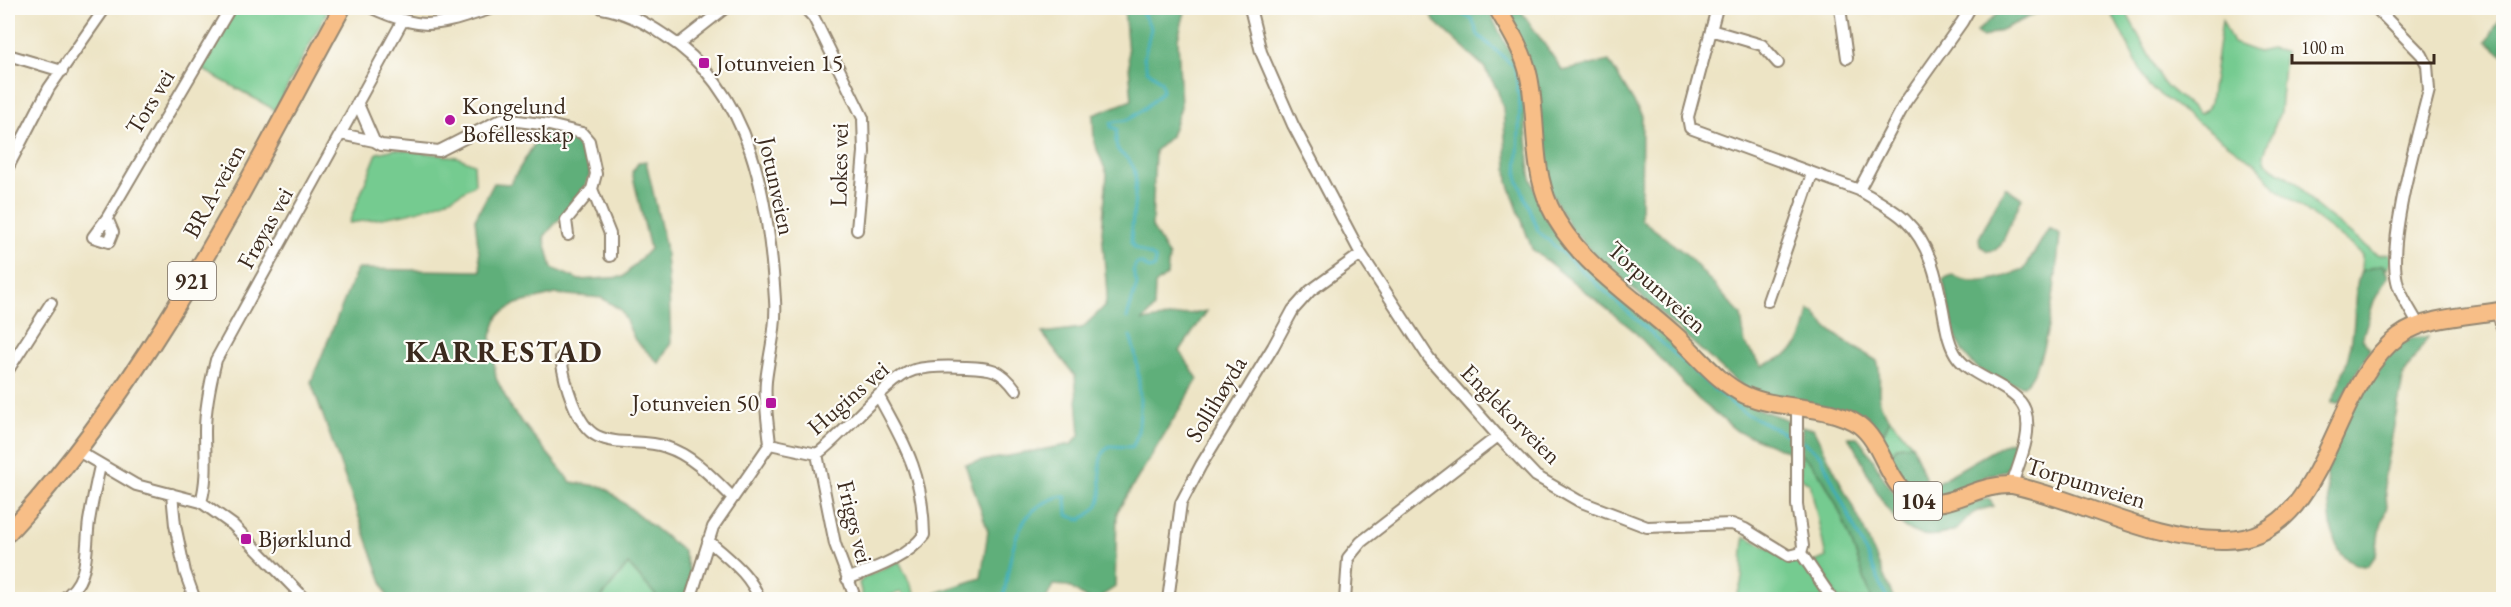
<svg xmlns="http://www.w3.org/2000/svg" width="2511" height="607" viewBox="0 0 2511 607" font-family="'EB Garamond',serif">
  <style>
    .green { fill: #74cb90; stroke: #587a57; stroke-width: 1.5 }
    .forest { fill: #5faf7a; stroke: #4d6c4c; stroke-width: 1.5 }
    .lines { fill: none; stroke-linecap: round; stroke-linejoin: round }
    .stream { stroke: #3eaeb9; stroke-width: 3 }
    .street-casing { stroke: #948772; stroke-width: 14 }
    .secondary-casing { stroke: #948772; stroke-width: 18 }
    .primary-casing { stroke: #948772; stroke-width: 20 }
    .street { stroke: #fff; stroke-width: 10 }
    .secondary { stroke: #fce5cf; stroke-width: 15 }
    .primary { stroke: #f7be87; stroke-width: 16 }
    .poi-dot { fill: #b5179e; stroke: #fdfcf7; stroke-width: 2 }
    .labels { text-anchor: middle; stroke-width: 4.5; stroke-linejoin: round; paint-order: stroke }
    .shield { fill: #fdfcf7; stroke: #75695f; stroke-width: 1.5 }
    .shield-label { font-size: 22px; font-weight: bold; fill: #3b2a1e }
    .poi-label { font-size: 24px; fill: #3b2a1e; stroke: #fdfcf7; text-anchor: start }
    .street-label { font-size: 24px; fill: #3b2a1e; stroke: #fdfcf7 }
    .district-label { font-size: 30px; font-weight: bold; letter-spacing: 1.5px; fill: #3b2a1e; stroke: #fdfcf7 }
  </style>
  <rect width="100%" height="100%" fill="#fdfcf7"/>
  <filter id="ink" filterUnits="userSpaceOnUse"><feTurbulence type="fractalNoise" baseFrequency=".0167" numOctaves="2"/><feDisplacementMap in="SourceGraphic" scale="12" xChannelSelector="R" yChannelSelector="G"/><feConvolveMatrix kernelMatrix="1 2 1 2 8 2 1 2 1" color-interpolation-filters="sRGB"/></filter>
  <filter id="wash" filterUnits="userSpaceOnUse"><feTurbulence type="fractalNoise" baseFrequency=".008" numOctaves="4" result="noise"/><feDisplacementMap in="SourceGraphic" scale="24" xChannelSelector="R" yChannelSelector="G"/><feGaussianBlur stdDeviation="1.35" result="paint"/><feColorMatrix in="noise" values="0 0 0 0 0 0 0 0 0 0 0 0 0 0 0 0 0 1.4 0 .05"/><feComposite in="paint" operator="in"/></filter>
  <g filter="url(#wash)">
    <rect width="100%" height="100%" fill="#ede4c5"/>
    <path class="green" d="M237 8H329L275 110 200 68Z
      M2109 8H2124L2164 84 2199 114 2207 110 2210 103 2222 20 2233 43 2258 52 2271 49 2285 52 2280 112 2264 154 2266 163 2297 183 2315 205 2373 252 2379 255 2389 253 2392 259 2387 269 2383 265 2361 271 2362 255 2352 246 2276 188 2256 164 2149 87Z
      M395 149 457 157 474 164 475 184C437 211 394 217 349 223L377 153Z
      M1890 419 1912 444 1897 446 1891 455 1875 431 1884 432Z
      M1801 455C1833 473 1858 564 1872 599H1838L1815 562 1826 557 1810 484 1800 477Z
      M1745 537C1751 538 1805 567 1809 571 1816 579 1821 590 1827 599H1746L1737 595C1747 573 1739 561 1745 537Z
      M899 561 917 598 906 599 901 592 878 599H863L859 583 865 577Z
      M628 564 659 599 600 600Z"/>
    <path class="forest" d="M1124 8H1186L1178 38 1181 107 1171 136 1155 151 1152 227 1169 257 1167 275 1155 285 1154 308 1143 321 1207 311 1180 351 1198 379 1117 512 1115 587 1103 595 1105 599H1087L1068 586 1053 585 1046 599H917L981 578 988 531 965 464 1072 444 1080 434 1075 376 1042 333 1082 328 1105 306 1107 294 1102 231 1107 174 1094 142 1093 115 1132 100Z
      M1430 8H1487L1517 66 1523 91 1530 174 1538 201 1553 229 1726 392 1741 403 1791 421 1789 452 1737 431 1698 399 1632 329 1532 249 1508 182 1503 108 1497 89 1484 67 1434 21Z
      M1504 8H1519L1563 71 1609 61 1642 116 1641 219 1687 255 1741 315 1745 344 1762 366C1797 352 1802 348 1809 310L1815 312C1823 331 1860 350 1877 361 1885 383 1870 398 1890 419L1884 432 1748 390 1735 381 1586 246 1569 226 1550 190Z
      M2004 8H2049L1983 38 1976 32Z
      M2503 12V55L2487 42Z
      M542 131 579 139C611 180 567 206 544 237L552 268 579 280 623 277 650 249 632 172 639 162 646 161 665 244 669 291 671 343 659 363 635 340 621 310 602 298 556 294 516 304 498 316 491 336 496 378 512 410 571 482 604 487 683 551 693 582 685 599H659L628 564 600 599H388L311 382 357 269 481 271 475 219 494 183 510 184Z
      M2503 143V198L2499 165Z
      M2005 187 2022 198 2001 245 1995 250 1988 251 1980 246 1979 238Z
      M2049 228 2060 234C2057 266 2049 370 2023 386 1953 370 1956 341 1943 279L1952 275C1973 288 2002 278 2024 270Z
      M2383 265 2388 276 2374 301 2362 339 2370 349 2340 403H2331C2342 379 2350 357 2353 331 2356 310 2353 290 2361 271Z
      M2428 337 2404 374 2384 477 2387 506 2379 532 2376 555 2368 566C2320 566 2334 498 2324 469L2356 401 2393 349 2412 338Z
      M1802 427 1813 428 1860 521 1894 599H1872C1858 564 1833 473 1801 455Z
      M1848 437H1857C1883 464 1894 526 1945 514 1958 511 1972 502 1988 498L1994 506C1987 508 1977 510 1972 514 1960 525 1961 530 1943 534 1887 548 1872 470 1848 437Z
      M2018 439C2016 447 2015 459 2010 466 2003 475 1994 472 1985 477 1963 490 1932 509 1908 488 1901 482 1896 465 1891 455L1897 446 1912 444 1927 482 1933 485 2006 443Z"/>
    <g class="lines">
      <path class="stream" d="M1449 8 1472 19 1478 35 1515 67 1520 107 1517 177 1538 231 1710 386 1743 412 1790 436
        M1127 318 1137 284 1133 271 1136 264 1141 263 1149 269 1155 267V258L1134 247 1131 242C1131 225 1139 181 1134 169 1127 149 1112 161 1117 129L1111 127V123C1117 120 1124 122 1129 119 1138 114 1158 98 1163 90L1161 81 1147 70 1144 58 1151 28 1140 8
        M1804 442 1821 456 1888 600
        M1003 600C1010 564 1011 517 1048 501 1055 498 1059 495 1066 497L1067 515 1081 520C1086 516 1095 511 1098 505 1108 485 1090 463 1109 446L1132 447C1146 426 1139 359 1130 336"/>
    </g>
  </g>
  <g filter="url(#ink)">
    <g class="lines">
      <g class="street-casing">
        <path id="street" d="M372 8C426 33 438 25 493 8
          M602 8C625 12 645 22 664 35 753 91 769 202 775 300 777 328 769 354 766 381 764 402 768 424 770 444
          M805 8 814 18 863 118 864 152 857 230
          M1250 8 1261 52 1293 125 1361 254 1429 358 1498 436 1536 476 1579 501 1647 527 1732 524 1745 529 1789 556 1801 553 1803 546 1797 505V409
          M1717 8 1688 117 1690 128 1859 190 1906 101 1962 22 1970 8
          M1840 8 1847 58
          M2376 8 2422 55 2427 65 2429 90C2418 135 2387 238 2397 281 2400 296 2412 312 2419 326
          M1711 30 1762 45 1778 63
          M679 44 725 8
          M8 55 62 71
          M358 104 374 141 381 145 439 151 502 119 549 125 582 133 589 141 596 174 592 189 610 234V256
          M341 134 374 141
          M8 167 49 88 105 8
          M1859 190C1874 199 1892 208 1905 220 1930 244 1937 278 1943 310 1946 326 1948 345 1958 358 1974 379 2017 387 2025 410 2033 434 2019 462 2012 485
          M107 218 230 8
          M107 218 113 232 109 242 93 237Z
          M568 235 566 220 592 189
          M1768 301 1812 174
          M561 358C564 380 576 426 597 436 618 446 645 439 666 447 692 455 713 478 732 497
          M8 370 51 303
          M770 444 817 454C844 435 887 378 914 370 930 366 949 366 965 367 991 368 1000 368 1016 390
          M78 451 136 485 201 502 233 525 306 600
          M817 454 835 544 856 600
          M172 494 175 525 185 572 195 600
          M201 502C208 478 205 455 205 431 205 407 210 384 216 360L402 22
          M708 540C728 559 749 572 760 600
          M1801 553 1833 600
          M847 579C873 569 907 558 924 535 923 475 907 448 879 397
          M61 600C91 582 85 550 89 521 92 503 96 484 100 466
          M690 600 713 527 770 444
          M1168 600 1181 503 1201 465 1273 347 1293 310 1310 291 1361 254
          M1345 600 1348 558 1361 542 1498 436"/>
      </g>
      <g class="secondary-casing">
        <path id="secondary" d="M2500 311 2504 328"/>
      </g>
      <g class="primary-casing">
        <path id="primary" d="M1497 8C1510 30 1524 52 1529 77 1538 120 1531 166 1550 207 1574 260 1631 295 1673 333 1696 353 1717 382 1745 395 1780 411 1827 403 1859 425 1885 444 1887 491 1920 501 1947 511 1978 483 2012 485 2083 500 2151 542 2226 540 2329 538 2327 389 2399 336 2427 316 2471 316 2504 310
          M8 533C151 379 242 190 342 8"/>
      </g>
      <use href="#street" class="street"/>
      <use href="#secondary" class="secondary"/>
      <use href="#primary" class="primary"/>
    </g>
  </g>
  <g class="poi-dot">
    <rect x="698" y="57" width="12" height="12" rx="3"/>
    <circle cx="450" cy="120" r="6"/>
    <rect x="765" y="397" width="12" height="12" rx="3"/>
    <rect x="240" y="533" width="12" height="12" rx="3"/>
  </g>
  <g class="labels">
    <g class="shield">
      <rect x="168" y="262" width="48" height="38" rx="4.5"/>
      <rect x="1894" y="482" width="48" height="38" rx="4.5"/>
    </g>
    <g class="shield-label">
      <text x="192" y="289">921</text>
      <text x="1918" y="509">104</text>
    </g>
    <g class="poi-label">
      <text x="716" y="71">Jotunveien 15</text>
      <text x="462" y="114">Kongelund<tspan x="462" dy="28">Bofellesskap</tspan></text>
      <text x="759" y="411" text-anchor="end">Jotunveien 50</text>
      <text x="258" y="547">Bjørklund</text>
    </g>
    <g class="street-label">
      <text transform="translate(150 102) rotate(-59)" y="8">Tors vei</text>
      <text transform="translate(839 165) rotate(-89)" y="8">Lokes vei</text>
      <text transform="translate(777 186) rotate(78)" y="8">Jotunveien</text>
      <text transform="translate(214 191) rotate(-61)" y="8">BRA-veien</text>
      <text transform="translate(265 228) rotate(-61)" y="8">Frøyas vei</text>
      <text transform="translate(1657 287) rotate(42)" y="8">Torpumveien</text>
      <text transform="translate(848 398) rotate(-41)" y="8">Hugins vei</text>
      <text transform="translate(1216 399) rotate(-59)" y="8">Sollihøyda</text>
      <text transform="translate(1511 414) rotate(45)" y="8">Englekorveien</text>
      <text transform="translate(2086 483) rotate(17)" y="8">Torpumveien</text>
      <text transform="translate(855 522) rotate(76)" y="8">Friggs vei</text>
    </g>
    <g class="district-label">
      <text x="504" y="362">KARRESTAD</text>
    </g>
  </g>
  <rect width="2511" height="607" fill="none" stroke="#fdfcf7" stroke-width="30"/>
  <path d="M2292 54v9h142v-9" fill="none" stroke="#3b2a1e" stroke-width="3"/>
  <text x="2301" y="54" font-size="18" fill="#3b2a1e" stroke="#fdfcf7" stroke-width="4.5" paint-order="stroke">100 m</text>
</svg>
